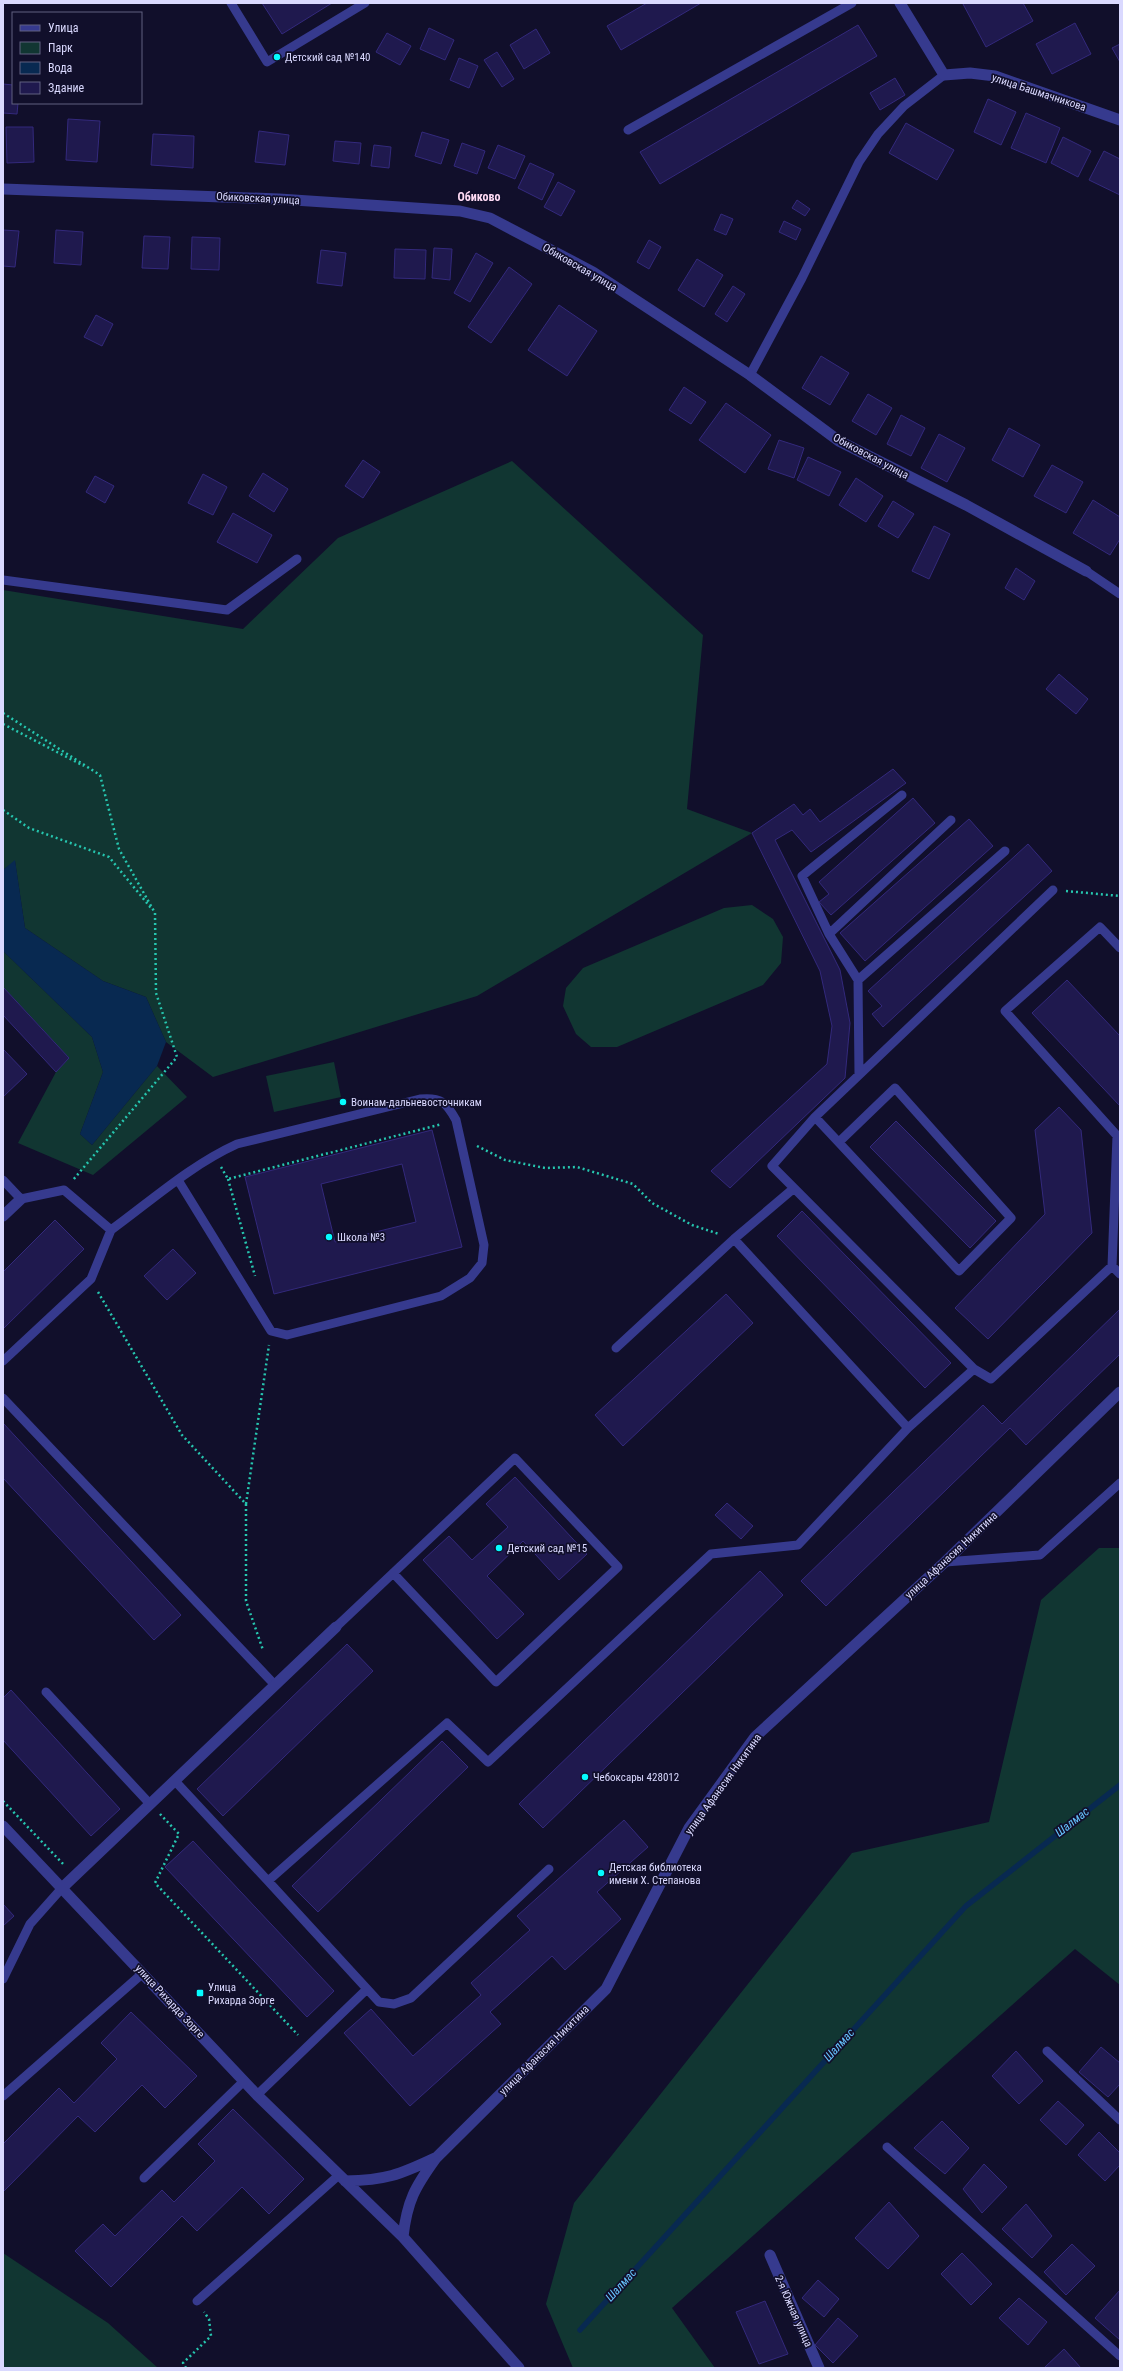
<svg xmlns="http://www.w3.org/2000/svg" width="1123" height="2371" viewBox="0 0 1123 2371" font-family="'Roboto Condensed',sans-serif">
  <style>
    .green { fill: #113632 }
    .water { fill: #082951 }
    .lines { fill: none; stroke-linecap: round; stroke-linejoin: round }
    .stream { stroke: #082951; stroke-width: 5.5 }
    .building { fill: #1f194e; stroke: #33297c; fill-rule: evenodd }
    .path { stroke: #26c6af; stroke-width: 2.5; stroke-dasharray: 2 3; stroke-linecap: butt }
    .service { stroke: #363a8e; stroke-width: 9 }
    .minor { stroke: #363a8e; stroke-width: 11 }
    .poi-dot { fill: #05fbff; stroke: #110f2b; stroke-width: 1.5 }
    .labels { text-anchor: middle; stroke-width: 3.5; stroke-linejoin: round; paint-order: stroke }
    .poi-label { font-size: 11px; fill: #dad9ff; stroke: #110f2b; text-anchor: start }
    .street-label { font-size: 11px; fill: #dad9ff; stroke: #110f2b }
    .neighbourhood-label { font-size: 12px; font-weight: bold; fill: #ffdbf5; stroke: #110f2b }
    .water-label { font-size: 12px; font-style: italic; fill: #67c5ff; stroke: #110f2b }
  </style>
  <rect width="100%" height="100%" fill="#110f2b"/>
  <path class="green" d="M512 461 703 635 687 809 752 833 477 996 213 1077 166 1042 146 997 103 981 25 928 15 861 3 870V590L243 629 338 538Z
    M752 905 773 919 783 937 781 963 763 985 617 1047H591L576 1034 563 1006 566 988 583 968 724 908Z
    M3 951 92 1037 103 1072 80 1134 92 1145 157 1066 187 1097 93 1175 18 1143 56 1072 69 1058 3 987Z
    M334 1062 341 1097 274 1112 266 1076Z
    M1099 1548H1120V1985L1075 1949 672 2308 715 2368H573L546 2304 574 2203 852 1853 989 1822 1041 1600Z
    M3 2253 108 2323 158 2368H3Z"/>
  <path class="water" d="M15 860 25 928 103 981 146 997 166 1042 157 1066 92 1145 80 1134 103 1072 92 1037 3 951V870Z"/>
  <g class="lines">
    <path class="stream" d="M580 2330 966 1906 1120 1785"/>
  </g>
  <path class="building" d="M262 3H332L282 34Z
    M647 3H701L621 50 607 26Z
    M966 3H1023L1033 21 986 47 963 4Z
    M1075 23 1091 54 1052 74 1036 44Z
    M858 25 877 56 660 184 640 152Z
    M429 28 454 40 445 60 420 49Z
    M536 29 550 53 524 69 510 45Z
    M387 33 411 46 400 65 376 52Z
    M1120 44V62L1112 48Z
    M497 52 514 79 502 87 484 60Z
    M459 58 478 66 469 88 450 80Z
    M895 78 905 95 880 110 870 93Z
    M3 84 13 85V103H18L17 114 3 113Z
    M988 99 1016 112 1001 145 974 132Z
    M1026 113 1060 128 1046 163 1011 148Z
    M68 119 100 121 97 162 66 160Z
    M906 123 954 150 937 180 889 153Z
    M6 127H33L34 162 7 163Z
    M259 131 289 135 285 165 255 162Z
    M422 132 449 140 441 164 415 156Z
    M153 134 194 136 193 168 151 165Z
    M1063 137 1091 151 1078 177 1051 163Z
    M335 141 361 143 359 164 333 161Z
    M462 143 485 151 477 174 454 166Z
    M374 145 391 147 389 168 371 166Z
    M498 145 525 156 515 179 488 168Z
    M1104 151 1120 159V195L1089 180Z
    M530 163 554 174 542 200 518 188Z
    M558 182 575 191 561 216 544 207Z
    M797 200 810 209 805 216 792 208Z
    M721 214 733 219 726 235 714 230Z
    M784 221 801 229 796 240 779 232Z
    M3 230 19 231 15 267 3 266Z
    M56 230 83 232 81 265 54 263Z
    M144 236 170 237 168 269 142 268Z
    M192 237 220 238 219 270 191 269Z
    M649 240 661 247 649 269 637 262Z
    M434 248 452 249 450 280 432 278Z
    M395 249 426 250 425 279 394 278Z
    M321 250 346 253 342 286 317 283Z
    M476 253 493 263 470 302 454 293Z
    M697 259 723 275 704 307 678 290Z
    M509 267 532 284 491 343 468 327Z
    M733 286 745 294 727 322 715 314Z
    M559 305 597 331 567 376 528 350Z
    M96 315 113 324 102 346 84 337Z
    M821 356 849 373 830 405 802 388Z
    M684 387 706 402 691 424 669 410Z
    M868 394 892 408 876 435 852 421Z
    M726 403 771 435 745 473 699 440Z
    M901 415 925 428 911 456 887 444Z
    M1009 428 1040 445 1023 477 992 460Z
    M939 434 965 448 947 482 921 468Z
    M779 440 804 448 794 478 768 469Z
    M808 457 841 472 829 496 797 480Z
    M363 460 380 472 363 498 345 486Z
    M1052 465 1083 482 1066 513 1034 496Z
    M263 473 288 489 274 512 249 496Z
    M203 474 227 487 213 515 188 503Z
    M95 476 114 486 105 503 86 492Z
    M856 478 883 496 866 522 839 505Z
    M1093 500 1120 517V539L1110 555 1073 533Z
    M893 501 914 514 898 538 878 526Z
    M233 513 272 535 257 563 217 542Z
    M934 526 950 534 929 579 912 571Z
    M1016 568 1035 581 1024 600 1005 588Z
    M1059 674 1088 699 1076 714 1046 689Z
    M893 769 906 783 811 852 792 830 775 840 840 970 850 1023 845 1078 730 1188 711 1171 827 1064 832 1026 820 971 752 833 794 804 803 815 810 809 820 822Z
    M913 798 935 823 831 915 819 902 829 894 819 882Z
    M969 819 993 846 865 961 840 933Z
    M1028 844 1052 871 883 1027 872 1014 882 1006 868 991Z
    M1067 980 1120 1036V1106L1032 1013Z
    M3 987 69 1058 56 1072 3 1015Z
    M3 1049 27 1074 3 1097Z
    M1059 1107 1081 1130 1092 1233 988 1339 955 1308 1045 1214 1035 1130Z
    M896 1121 996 1221 970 1248 870 1147Z
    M432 1130 462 1247 274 1294 245 1177ZM402 1164 416 1222 335 1242 321 1184Z
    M802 1211 951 1363 925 1388 777 1236Z
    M55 1220 84 1249 3 1329V1272Z
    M173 1249 196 1273 167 1300 144 1276Z
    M726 1294 753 1323 623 1446 595 1415Z
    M1120 1309V1354L1026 1445 1010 1428 826 1606 801 1581 983 1405 1002 1424Z
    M3 1423 181 1615 154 1640 3 1478Z
    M515 1477 587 1554 559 1580 523 1541 487 1576 524 1614 497 1639 423 1560 449 1536 472 1560 508 1527 486 1504Z
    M727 1503 753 1526 741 1539 715 1515Z
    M760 1571 783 1595 543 1828 519 1804Z
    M347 1644 373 1671 223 1816 197 1789Z
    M11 1690 120 1809 91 1836 3 1740V1698Z
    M442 1741 468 1767 318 1912 292 1886Z
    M624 1820 648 1847 597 1892 621 1919 565 1970 552 1956 490 2012 501 2024 410 2106 344 2033 371 2009 413 2056 481 1995 471 1983 530 1930 517 1916Z
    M193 1841 334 1991 307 2017 165 1867Z
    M3 1904 14 1916 3 1926Z
    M131 2012 197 2076 165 2108 142 2085 95 2132 78 2116 3 2192V2144L59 2088 74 2103 117 2059 101 2043Z
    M1101 2047 1120 2063V2084L1108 2097 1079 2072Z
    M1016 2051 1043 2081 1019 2104 992 2076Z
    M1058 2101 1084 2125 1066 2145 1040 2120Z
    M233 2109 304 2179 269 2214 242 2187 197 2231 182 2216 111 2287 75 2251 103 2224 115 2236 162 2190 174 2202 215 2161 198 2144Z
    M942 2121 969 2148 945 2174 914 2148Z
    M1099 2132 1120 2153V2165L1105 2181 1078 2155Z
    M984 2164 1007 2187 982 2213 963 2189Z
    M889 2202 919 2236 888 2269 855 2238Z
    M1026 2204 1052 2236 1032 2258 1002 2229Z
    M1072 2244 1095 2266 1066 2295 1044 2272Z
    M962 2253 992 2284 971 2305 941 2274Z
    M818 2280 839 2299 824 2317 802 2298Z
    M1120 2290V2340L1095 2318Z
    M1019 2298 1047 2322 1028 2345 999 2318Z
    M765 2301 788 2354 759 2364 736 2312Z
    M838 2318 858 2336 833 2363 815 2345Z
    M1064 2349 1081 2368H1044Z"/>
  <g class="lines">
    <path class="path" d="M3 713 100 775 119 849 155 913 156 993 177 1057 73 1180
      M3 724 84 766
      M3 810 29 828 109 857 151 908
      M1066 891 1120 896
      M477 1146 505 1160 545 1168 577 1167 633 1184 652 1203 692 1225 719 1234
      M221 1167 228 1179 442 1124
      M228 1179 255 1276
      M98 1292 182 1435 246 1504V1601L263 1650
      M246 1504 269 1345
      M3 1801 65 1866
      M160 1814 179 1834 155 1883 298 2035
      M186 2368 183 2363 211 2336 209 2319 204 2312"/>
    <path class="service" d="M231 3 267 62 365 3
      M628 130 852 3
      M750 375 802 278 859 162 878 134 904 106 944 75
      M1086 571 1120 594
      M3 580 227 610 297 559
      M829 934 802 876 902 795
      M1120 948 1100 927 1005 1011 1120 1139
      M858 980 829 934 951 820
      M859 1075 858 980 1005 851
      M815 1117 959 1271 1011 1218 895 1088 839 1142
      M3 1180 21 1199 64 1190 111 1230C152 1200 191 1165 237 1144L420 1099C441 1097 446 1102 456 1120L484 1245 482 1263 470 1278 441 1296 287 1335 271 1331 178 1180
      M734 1239 908 1428
      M1112 1266 1117 1136
      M616 1348 734 1239 793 1189
      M3 1361 91 1279 111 1230
      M974 1369 772 1166 815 1117 1053 890
      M3 1398 275 1685
      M945 1562 1040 1555 1120 1483
      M336 1627 515 1458 618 1567 496 1682 393 1573
      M46 1692 150 1804
      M175 1781 268 1881 447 1723 488 1762 711 1554 798 1545 908 1428 974 1369 991 1379 1112 1266 1120 1274
      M268 1881 379 2002 394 2004 411 1998 549 1869
      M3 1979 30 1924 62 1888
      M1047 2051 1120 2120
      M257 2095 367 1989
      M3 2096 143 1973
      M887 2147 1120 2356
      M144 2178 244 2081
      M197 2301 339 2175"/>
    <path class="minor" d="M900 3 944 75 970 73 995 76 1120 120
      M3 189 279 199 460 211 490 218 593 272 750 375 839 441 966 505 1086 571
      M3 1216 21 1199
      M3 1826 257 2095 403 2237 519 2368
      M62 1888 336 1627
      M345 2181C386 2180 399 2175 435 2158
      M403 2237C407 2201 415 2187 436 2158L606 1989 689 1828 755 1737 945 1562 1120 1392
      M770 2255 819 2368"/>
  </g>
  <g class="poi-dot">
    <circle cx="277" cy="57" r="4"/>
    <circle cx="343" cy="1102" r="4"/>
    <circle cx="329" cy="1237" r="4"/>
    <circle cx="499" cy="1548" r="4"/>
    <circle cx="585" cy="1777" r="4"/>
    <circle cx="601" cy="1873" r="4"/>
    <rect x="196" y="1989" width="8" height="8" rx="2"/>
  </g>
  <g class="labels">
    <g class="poi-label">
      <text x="285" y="61">Детский сад №140</text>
      <text x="351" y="1106">Воинам-дальневосточникам</text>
      <text x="337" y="1241">Школа №3</text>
      <text x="507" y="1552">Детский сад №15</text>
      <text x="593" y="1781">Чебоксары 428012</text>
      <text x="609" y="1871">Детская библиотека<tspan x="609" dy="13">имени Х. Степанова</tspan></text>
      <text x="208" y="1991">Улица<tspan x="208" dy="13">Рихарда Зорге</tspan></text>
    </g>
    <g class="street-label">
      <text transform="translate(1039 92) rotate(18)" y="4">улица Башмачникова</text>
      <text transform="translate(258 198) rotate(3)" y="4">Обиковская улица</text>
      <text transform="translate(580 267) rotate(30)" y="4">Обиковская улица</text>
      <text transform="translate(871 456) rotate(28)" y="4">Обиковская улица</text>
      <text transform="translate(951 1555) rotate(-43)" y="4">улица Афанасия Никитина</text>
      <text transform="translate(723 1784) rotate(-54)" y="4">улица Афанасия Никитина</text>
      <text transform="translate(170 2001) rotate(47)" y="4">улица Рихарда Зорге</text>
      <text transform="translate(544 2050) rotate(-45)" y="4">улица Афанасия Никитина</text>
      <text transform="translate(794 2311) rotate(66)" y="4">2-я Южная улица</text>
    </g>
    <g class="neighbourhood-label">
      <text x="479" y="201">Обиково</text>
    </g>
    <g class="water-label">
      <text transform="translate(1072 1822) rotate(-38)" y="4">Шалмас</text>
      <text transform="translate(839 2045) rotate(-48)" y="4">Шалмас</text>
      <text transform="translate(621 2285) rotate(-48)" y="4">Шалмас</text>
    </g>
  </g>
  <rect width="1123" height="2371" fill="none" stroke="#dad9ff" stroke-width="8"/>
  <rect x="12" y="12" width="130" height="92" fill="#110f2b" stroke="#616080"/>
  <rect x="20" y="25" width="20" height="6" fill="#363a8e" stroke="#616080"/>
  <text x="48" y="32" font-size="12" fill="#dad9ff">Улица</text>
  <rect x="20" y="42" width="20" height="12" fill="#113632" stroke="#616080"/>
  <text x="48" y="52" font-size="12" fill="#dad9ff">Парк</text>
  <rect x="20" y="62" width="20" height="12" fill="#082951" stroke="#616080"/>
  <text x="48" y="72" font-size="12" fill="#dad9ff">Вода</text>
  <rect x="20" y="82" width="20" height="12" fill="#1f194e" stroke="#616080"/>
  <text x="48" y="92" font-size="12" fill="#dad9ff">Здание</text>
</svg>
